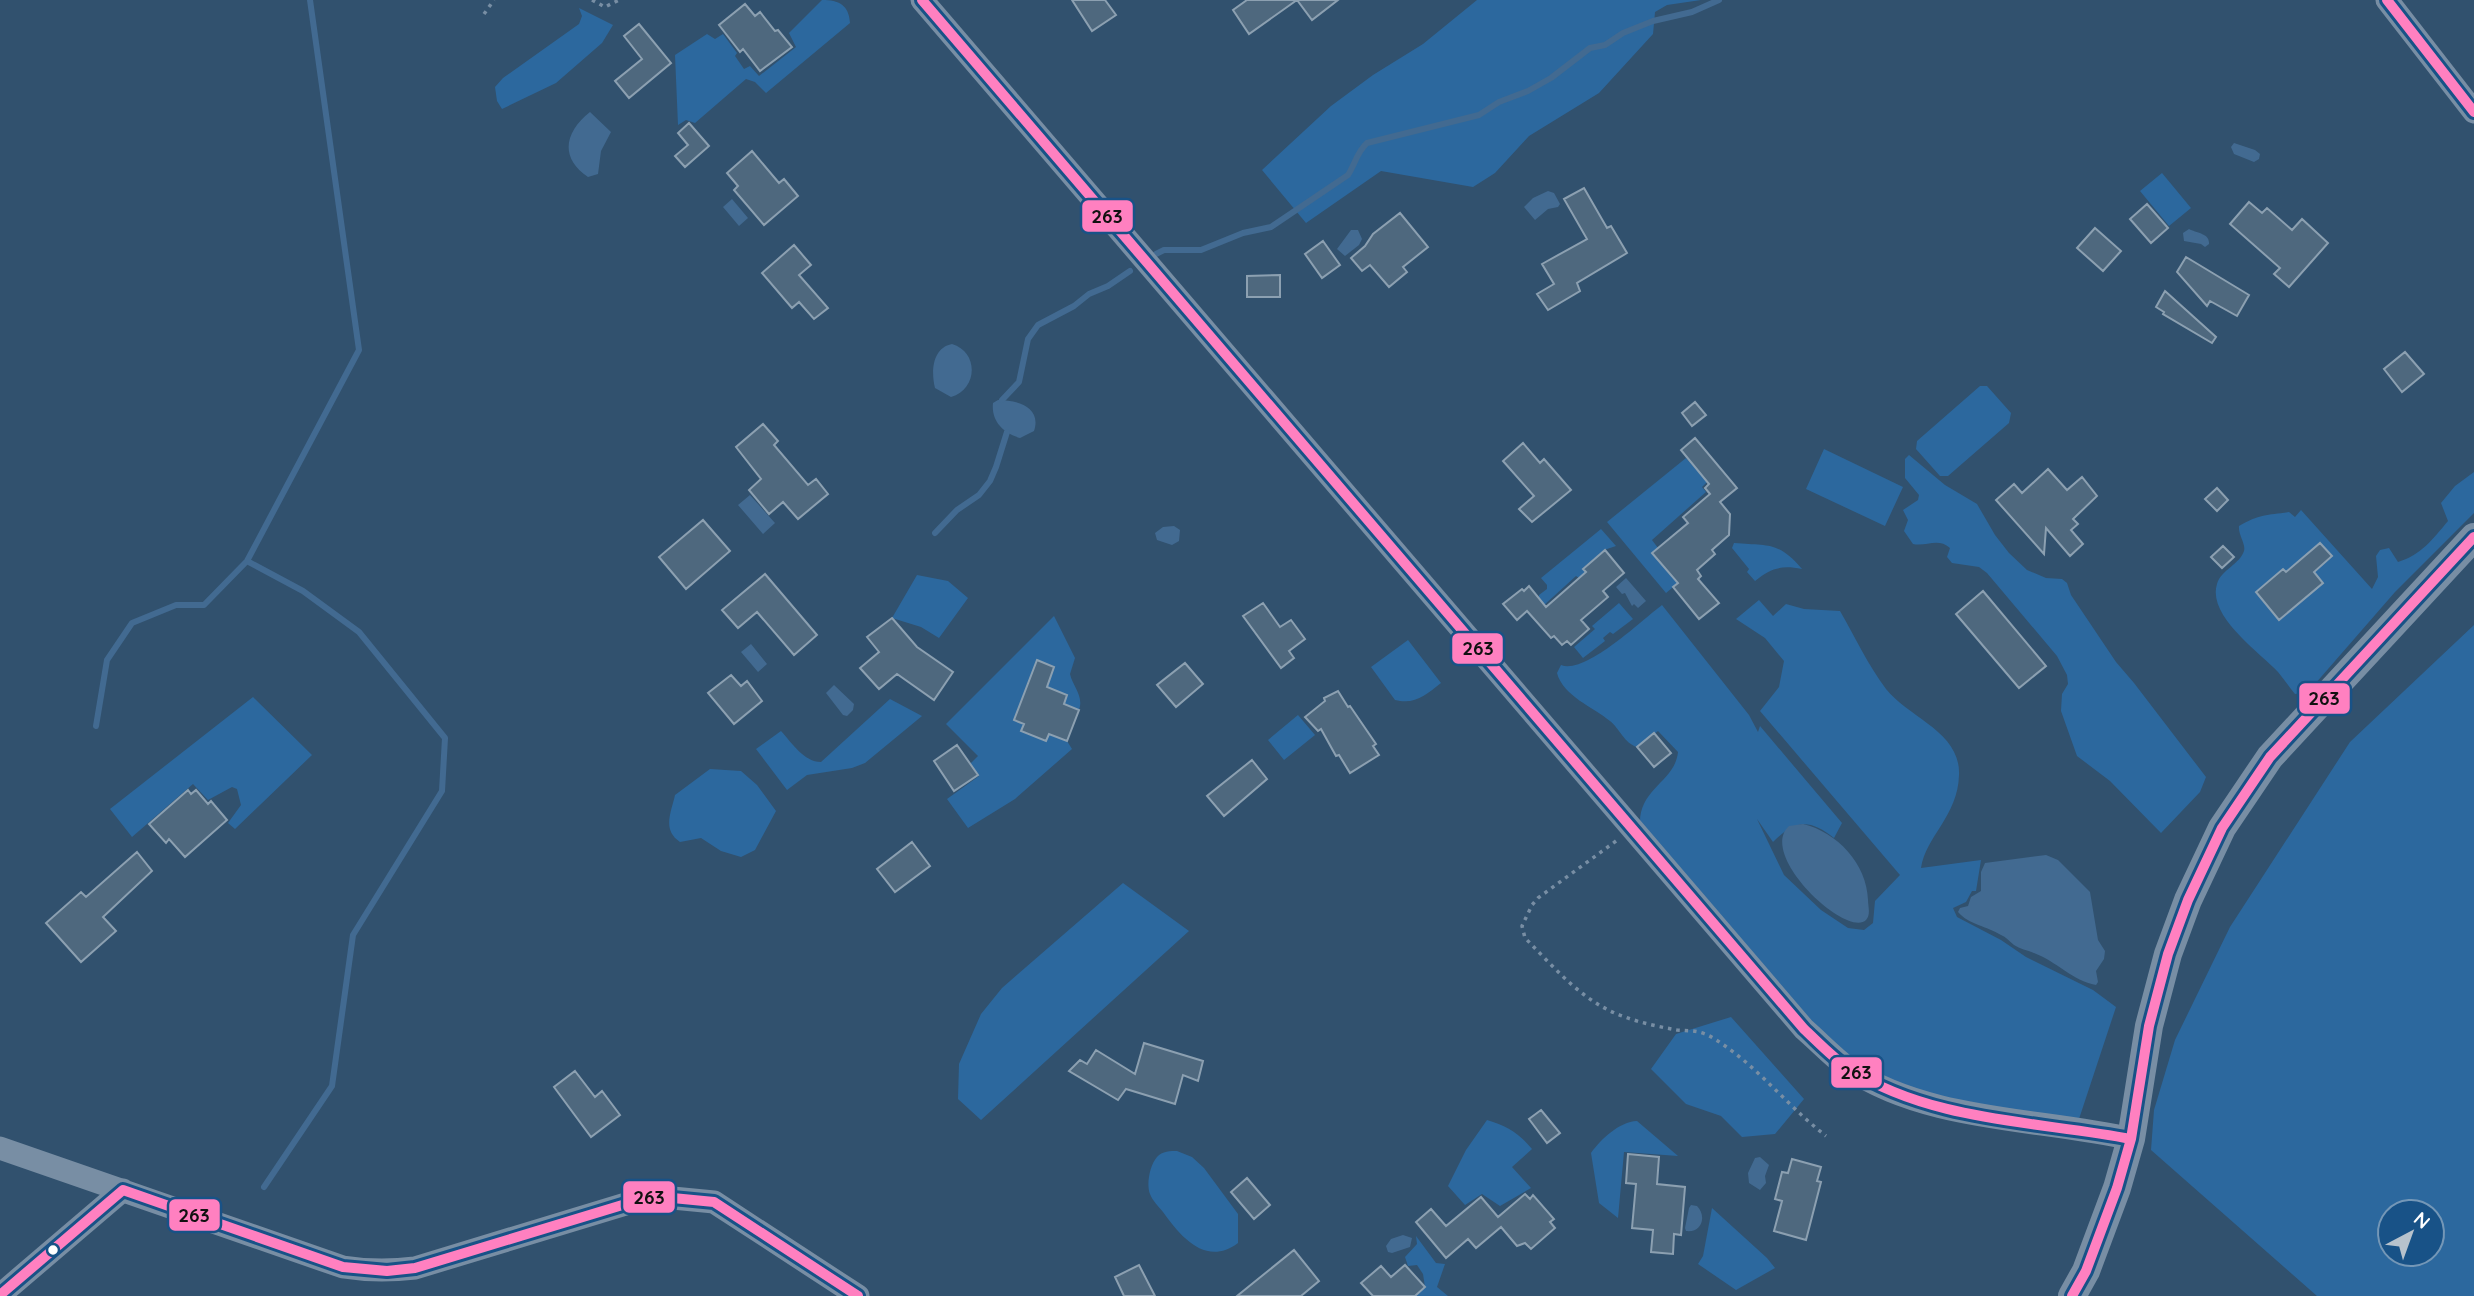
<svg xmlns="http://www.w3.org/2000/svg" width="2474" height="1296" viewBox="0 0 2474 1296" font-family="Quicksand,sans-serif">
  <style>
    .green { fill: #2c689e; fill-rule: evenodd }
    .water { fill: #426a91 }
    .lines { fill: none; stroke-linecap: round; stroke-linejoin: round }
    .stream { stroke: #426a91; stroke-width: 6 }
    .building { fill: #4e687e; stroke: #8ca0b1; stroke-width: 2 }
    .path { stroke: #788ea4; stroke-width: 3.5; stroke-dasharray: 3.5 5; stroke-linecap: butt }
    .minor { stroke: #788ea4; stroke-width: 23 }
    .tertiary { stroke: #788ea4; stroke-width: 28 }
    .bus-1-casing { stroke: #185287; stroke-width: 16 }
    .bus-1 { stroke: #ff80c0; stroke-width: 10 }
    .bus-dot { fill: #fff; stroke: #185287; stroke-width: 2.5 }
    .line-badge { stroke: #185287; stroke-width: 2.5 }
    .pale-badge-label { font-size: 19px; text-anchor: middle; font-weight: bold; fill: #111 }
  </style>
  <rect width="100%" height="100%" fill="#31516e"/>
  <path class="green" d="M822 0C839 0 849 5 850 23L766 93 755 82 746 79 695 123 686 120 678 125 675 55 707 34 715 39 723 34 737 53 735 56 744 69 750 66 759 76 796 47 789 33Z
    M1477 0H1701L1667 5 1655 12 1653 34 1599 93 1529 136 1495 173 1473 187 1381 171 1306 223 1262 170 1331 106 1373 75 1423 44Z
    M579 8 613 25 602 43 556 83 502 109 497 101 495 87 503 78 579 24 582 16Z
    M2162 173 2191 208 2169 226 2140 191Z
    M1980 386H1987L2011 413 2009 423 1948 476H1940L1916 449 1917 441Z
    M1824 449 1903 487 1885 526 1806 489Z
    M1909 455 1945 485 1977 504 1995 535 2009 553 2027 570 2046 578 2062 579 2067 583 2071 595 2116 662 2134 683 2206 777 2200 792 2161 833 2110 781 2077 756 2061 711 2062 694 2068 684 2067 675 2057 656 1987 573 1979 567 1952 563 1947 557 1950 548C1938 537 1926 547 1913 544L1904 531 1908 520 1903 510 1918 500 1919 495 1905 478V459Z
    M1686 458 1707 482 1702 487 1706 492 1652 540 1658 548 1652 554 1678 583 1666 593 1607 522Z
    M2474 472V513L2395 592 2308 692 2295 694C2289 687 2284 679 2278 672 2259 652 2207 616 2217 584 2221 570 2240 564 2244 551 2246 544 2238 535 2239 526 2259 514 2268 515 2289 512L2295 517 2301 510 2372 589 2378 577 2376 556 2380 550 2389 548 2398 562C2421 555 2433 539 2448 521L2441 503 2455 486Z
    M1601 529 1616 546 1604 550 1583 568 1586 572 1579 578 1576 576 1543 606 1539 601V595L1547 589V585L1541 578Z
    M1734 543C1768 546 1778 541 1802 569 1781 565 1771 568 1755 581L1747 572 1749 569 1732 548Z
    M917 575 948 581 968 598 939 638 921 627 892 618Z
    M1759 600 1773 616 1786 604 1804 609 1840 611C1855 637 1868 665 1886 689 1909 718 1961 732 1959 775 1958 816 1926 836 1921 868L1981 860 1976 891H1972L1966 902 1953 908 1957 917 2001 940 2026 957 2093 990 2116 1007 2079 1119 1983 1110 1903 1089 1862 1070 1812 1022 1640 824C1639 788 1675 782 1678 752L1658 731 1637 747C1624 743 1620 729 1610 721 1593 707 1563 696 1557 673L1561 665C1585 675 1642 620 1662 605L1749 715 1758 732 1760 726 1842 823 1834 838C1809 818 1795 820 1773 842L1757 819 1784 875 1821 910 1848 928 1864 930 1873 923 1875 901 1900 875 1760 711 1779 687 1784 661 1765 638 1736 619Z
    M1619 603 1633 619 1613 634 1610 632 1603 638 1605 641 1583 658 1574 647 1595 629 1592 626Z
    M1054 616 1075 658 1070 674C1073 687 1084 696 1079 710L1064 704 1067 695 1047 687 1054 668 1037 661 1014 719 1024 724 1022 731 1045 741 1049 734 1067 741 1072 749 1015 799 968 828 947 799 979 776 970 764 978 756 946 724Z
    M2474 625V1296H2317L2151 1150 2154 1110 2175 1040 2230 927 2350 742ZM2390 1212H2432V1254H2390Z
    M1408 640 1441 683C1426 695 1415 705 1395 700L1371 667Z
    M253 697 312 755 235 829 228 823 241 805 237 789 232 787 208 800 193 784 132 837 110 809Z
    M890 699 922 716 865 763 852 768 807 775 787 790 756 749 781 731C792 743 804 762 821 762Z
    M1298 715 1315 735 1284 760 1268 740Z
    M710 769 741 771 757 785 776 811 755 850 741 857 721 851 701 838 680 842C662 830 671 813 675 795Z
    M1123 883 1189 931 981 1120 958 1099 959 1064 981 1014 1002 988Z
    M1731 1017 1804 1099 1775 1134 1742 1137 1721 1116 1686 1104 1651 1069 1676 1034Z
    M1487 1120C1507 1126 1519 1133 1532 1149L1512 1167 1531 1188 1500 1206 1482 1194 1465 1205 1448 1186 1466 1150Z
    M1637 1121 1678 1156 1624 1152 1618 1218 1599 1203 1591 1153C1601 1139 1619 1122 1637 1121Z
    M1177 1151 1192 1157 1204 1168 1238 1214V1243C1206 1267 1181 1237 1163 1212 1159 1207 1152 1200 1150 1194 1146 1184 1150 1165 1157 1157 1162 1151 1171 1151 1177 1151Z
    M1712 1208 1767 1258 1775 1268 1736 1290 1698 1264 1703 1256Z
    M1416 1236 1436 1263 1445 1264 1437 1287 1448 1296H1415L1425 1287 1423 1274 1417 1265 1408 1266 1405 1257 1417 1244Z"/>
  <path class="water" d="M590 112 611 132 601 151 598 174 588 177C559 157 565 132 590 112Z
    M2234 143 2255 150 2260 154 2259 159 2254 162 2234 154 2231 147Z
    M1548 191 1554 193 1560 204 1558 207 1548 209 1535 220 1524 207 1533 198Z
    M732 199 748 218 739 226 723 207Z
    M2189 229C2196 233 2210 233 2209 244L2205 247 2201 244 2184 241 2183 233Z
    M1351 230H1358L1362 239 1359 245 1345 256 1337 249Z
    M952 344C979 352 978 389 951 397L935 388C931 372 932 348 952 344Z
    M998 400C1017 400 1042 407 1034 431L1020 438C1003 433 991 421 993 403Z
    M750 495 775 523 763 534 738 505Z
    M1174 526 1180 530 1179 541 1172 545 1157 540 1155 533 1163 527Z
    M1626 578 1646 601 1638 608 1634 604 1632 606 1625 593 1622 594 1616 587Z
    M751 644 767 664 758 672 741 652Z
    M834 685 854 704 853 710 847 716 843 715 826 693Z
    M1803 824C1837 832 1867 864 1868 900 1868 906 1871 915 1866 920 1847 939 1757 855 1789 826Z
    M2046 855 2058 860 2090 892 2098 940 2105 951 2104 959 2096 971 2098 982 2096 985C2073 981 2056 961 2034 953 2027 950 2020 949 2014 945 2009 941 2006 937 2001 935 1987 926 1969 925 1958 912L1960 908 1968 906 1971 897 1981 891V872L1985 863Z
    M1760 1157 1769 1165 1765 1176 1766 1183 1760 1190 1749 1183 1748 1173 1755 1158Z
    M1691 1205 1697 1206C1707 1216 1702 1233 1686 1231L1685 1228 1689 1208Z
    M1403 1235 1412 1238 1410 1247 1392 1253 1388 1252 1386 1246 1391 1239Z"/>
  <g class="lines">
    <path class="stream" d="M1156 254 1164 250H1201L1243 233 1271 227 1348 175C1355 164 1357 152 1367 143L1479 115 1499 102 1528 91 1551 78 1590 48 1605 45 1623 33 1653 21 1692 12 1719 0
      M1002 400 1019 382 1028 339 1038 325 1074 306 1089 294 1108 286 1130 271
      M935 533 957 510 979 495 990 481 996 467 1007 432
      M247 561 303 591 359 632 445 738 442 791 353 935 332 1086 264 1187
      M96 726 107 660 132 623 176 605H204L247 561 359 350 310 0"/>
  </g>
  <path class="building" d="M1072 0H1105L1116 15 1092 31Z
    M1247 0H1338L1312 20 1297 0 1249 34 1233 10Z
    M745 4 755 16 760 12 775 31 778 30 792 47 760 71 743 49 740 52 719 25Z
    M639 24 671 63 629 98 615 81 642 59 624 36Z
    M689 123 709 146 685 167 675 156 688 145 678 133Z
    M752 151 779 183 784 179 798 196 764 225 734 190 738 186 727 173Z
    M1584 188 1607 228 1611 226 1627 253 1577 283 1580 291 1548 310 1537 294 1554 284 1542 264 1587 239 1564 199Z
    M2249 202 2262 213 2267 208 2292 230 2302 219 2328 243 2289 287 2274 274 2280 268 2230 224Z
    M2147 204 2168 228 2151 243 2130 219Z
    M1400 213 1428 247 1403 267 1407 272 1389 287 1370 265 1362 271 1351 258 1365 246 1373 234Z
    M2095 228 2121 251 2103 271 2077 248Z
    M1323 241 1340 265 1322 278 1305 254Z
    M794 245 811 265 799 275 828 308 814 319 799 302 792 308 762 273Z
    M2186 257 2249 295 2237 316 2210 301 2207 306 2177 272Z
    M1280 275V297H1247V276Z
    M2165 291 2216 337 2212 343 2163 314 2164 312 2156 307Z
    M2405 352 2424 374 2402 392 2384 369Z
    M1695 402 1706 415 1692 426 1682 413Z
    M763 424 778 441 774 445 808 485 816 479 828 494 798 519 783 502 769 514 749 490 761 479 736 447Z
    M1695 438 1737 488 1720 502 1730 514 1729 535 1712 550 1715 554 1697 570 1701 576 1698 579 1719 603 1699 619 1673 587 1678 583 1652 553 1688 523 1683 517 1710 494 1705 488 1709 484 1681 450Z
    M1523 443 1540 463 1544 459 1571 490 1532 522 1519 509 1534 496 1503 461Z
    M2048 469 2067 490 2082 477 2097 496 2073 519 2078 524 2071 530 2083 544 2070 556 2046 528 2044 554 1996 500 2014 484 2022 493Z
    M2217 488 2228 500 2217 511 2205 499Z
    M703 520 730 551 686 589 659 557Z
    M2320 543 2332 556 2314 572 2323 583 2279 620 2256 592 2283 569 2286 572Z
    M2223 546 2234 557 2222 568 2211 557Z
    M1605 550 1624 573 1603 591 1608 597 1581 620 1589 629 1571 645 1567 641 1562 645 1554 636 1551 638 1527 611 1517 620 1503 604 1522 589 1524 591 1529 586 1546 607 1586 572 1583 569Z
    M765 574 817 635 794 655 757 612 738 628 722 610Z
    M1983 591 2046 666 2019 688 1956 614Z
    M1263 603 1280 627 1291 620 1305 639 1289 651 1294 658 1281 668 1243 616Z
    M892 618 917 647 953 672 934 700 897 674 879 689 860 668 879 652 867 637Z
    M1037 660 1054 667 1047 687 1067 695 1064 704 1079 710 1067 741 1049 734 1046 741 1021 731 1024 724 1014 720Z
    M1185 663 1203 684 1176 707 1157 685Z
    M731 675 741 686 747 681 762 701 734 724 708 693Z
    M1338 691 1348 707 1350 706 1376 744 1373 746 1379 755 1350 773 1339 755 1336 756 1321 729 1318 731 1305 717 1325 701 1324 698Z
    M1654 733 1671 753 1654 767 1637 747Z
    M957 745 978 775 954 791 934 761Z
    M1252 760 1267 779 1224 816 1207 796Z
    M188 790 191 794 196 790 208 804 211 801 227 820 185 857 169 839 166 843 149 824Z
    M912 842 930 866 895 892 877 869Z
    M137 852 152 871 103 917 116 931 81 962 46 923 81 892 86 897Z
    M1144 1043 1203 1061 1198 1081 1183 1075 1175 1104 1126 1089 1118 1100 1069 1071 1080 1060 1087 1064 1096 1050 1135 1074Z
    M575 1071 595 1097 602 1091 620 1115 591 1137 554 1087Z
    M1541 1110 1560 1133 1547 1143 1529 1119Z
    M1628 1154 1659 1157 1657 1184 1685 1187 1681 1235 1674 1234 1673 1254 1651 1252 1653 1230 1632 1228 1636 1184 1626 1183Z
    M1792 1159 1821 1167 1817 1181 1821 1182 1806 1240 1774 1231 1782 1201 1775 1199 1782 1172 1788 1173Z
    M1247 1178 1270 1205 1254 1219 1231 1192Z
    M1525 1194 1530 1199 1533 1195 1554 1219 1550 1222 1555 1228 1531 1249 1525 1243 1517 1246 1501 1227 1476 1248 1468 1239 1446 1258 1416 1222 1431 1209 1446 1226 1481 1197 1498 1217Z
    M1294 1250 1319 1281 1301 1296H1237Z
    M1139 1265 1155 1296H1124L1115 1277Z
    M1405 1265 1425 1287 1415 1296H1373L1361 1283 1381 1266 1391 1277Z"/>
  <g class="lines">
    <path class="path" d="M592 0 605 7 619 0
      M484 14 494 0
      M1616 841 1538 898 1532 905 1522 926 1525 938C1555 968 1583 1003 1625 1017 1641 1023 1660 1027 1677 1030 1691 1031 1700 1030 1713 1038 1756 1064 1786 1105 1826 1136"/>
    <path class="minor" d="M922 0 1804 1029C1819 1042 1833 1057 1848 1068 1927 1122 2041 1118 2131 1139
      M2387 0 2474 112
      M0 1148 343 1267C368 1271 390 1271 415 1268L652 1196 714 1202 858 1296
      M0 1295 123 1190"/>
    <path class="tertiary" d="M2072 1296 2086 1271 2117 1188 2131 1139 2149 1026 2168 954 2188 900 2222 828 2270 757 2474 537"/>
    <g class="bus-1-casing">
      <path id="bus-1" d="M922 0 1804 1029C1818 1042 1832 1057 1848 1068 1930 1122 2038 1121 2131 1139
        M2387 0 2474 112
        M0 1295 123 1190 343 1267 387 1271 415 1268 652 1196 714 1202 858 1296
        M2072 1296 2086 1271 2117 1188 2131 1139 2149 1026 2168 954 2188 900 2222 828 2270 757 2474 537"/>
    </g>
    <use href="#bus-1" class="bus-1"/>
  </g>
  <circle class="bus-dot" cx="53" cy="1250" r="6"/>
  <g class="line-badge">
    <rect x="1081" y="199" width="53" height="34" rx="7" fill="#ff80c0"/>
    <rect x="1451" y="632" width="53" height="33" rx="7" fill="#ff80c0"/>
    <rect x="2298" y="682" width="53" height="33" rx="7" fill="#ff80c0"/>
    <rect x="1830" y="1056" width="53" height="33" rx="7" fill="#ff80c0"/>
    <rect x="622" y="1180" width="54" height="34" rx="7" fill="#ff80c0"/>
    <rect x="168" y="1198" width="53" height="34" rx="7" fill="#ff80c0"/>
  </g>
  <g class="pale-badge-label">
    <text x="1107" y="223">263</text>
    <text x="1478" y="655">263</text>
    <text x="2324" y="705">263</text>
    <text x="1856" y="1079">263</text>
    <text x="649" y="1204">263</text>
    <text x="194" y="1222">263</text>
  </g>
  <g transform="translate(2411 1233) rotate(41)"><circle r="33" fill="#185287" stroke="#7497b7" stroke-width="2"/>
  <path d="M0-5L12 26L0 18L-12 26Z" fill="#b7c2cc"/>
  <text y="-10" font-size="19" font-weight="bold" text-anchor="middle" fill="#ffffff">N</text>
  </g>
</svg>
